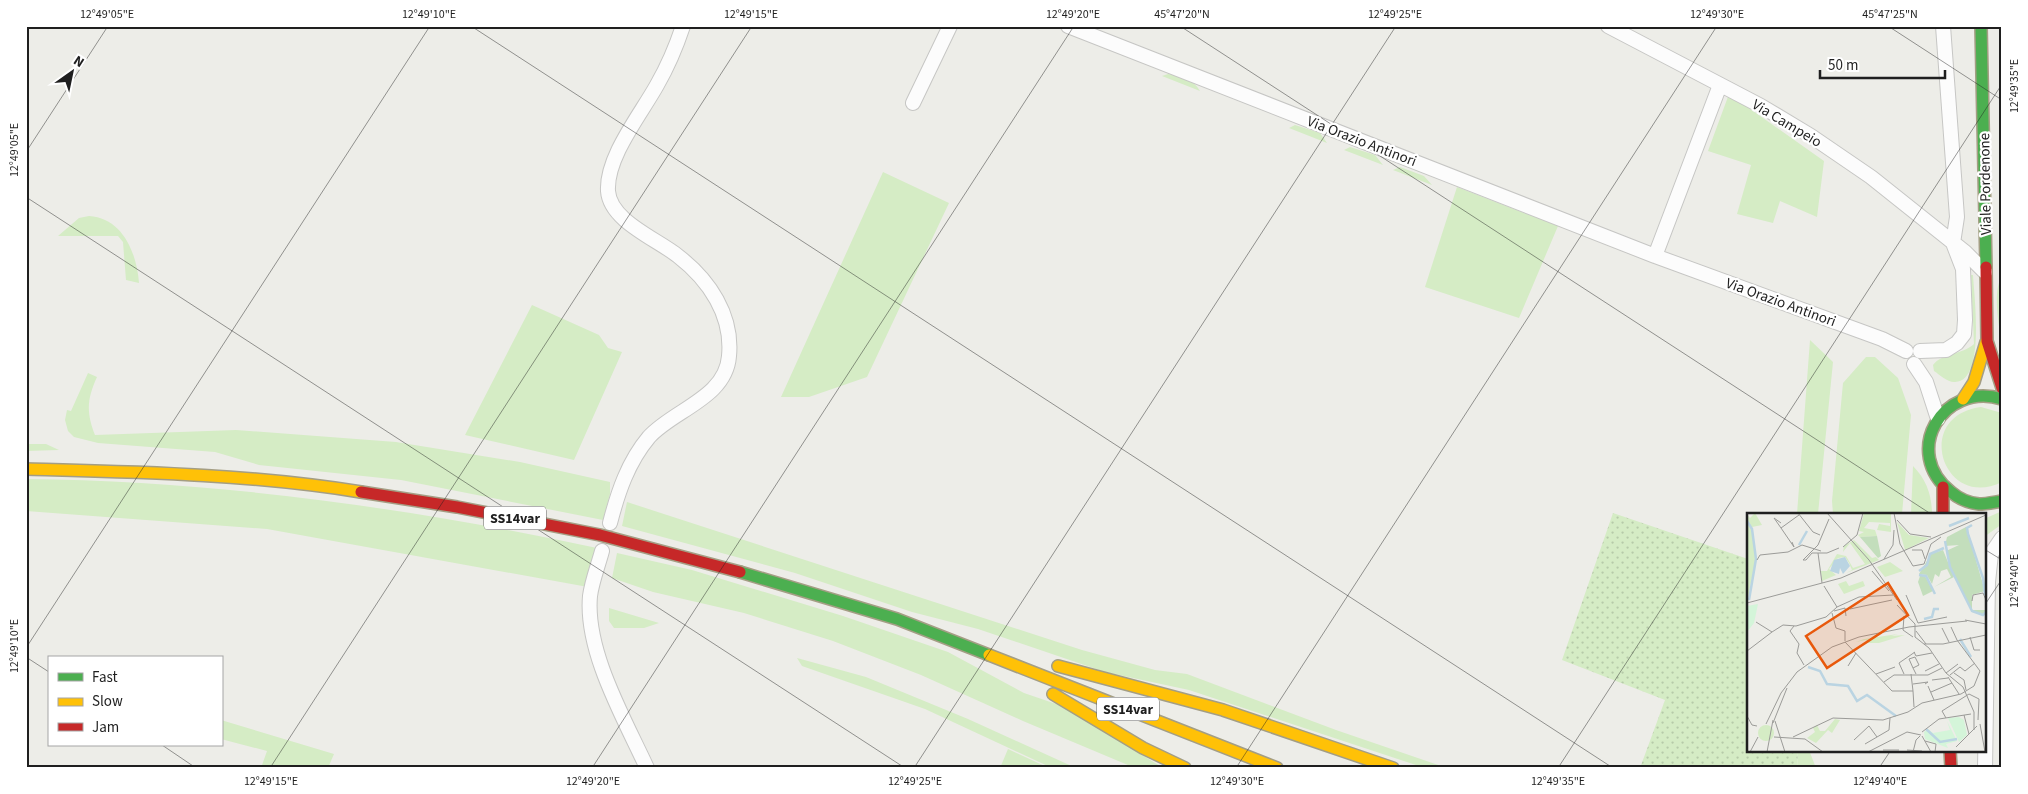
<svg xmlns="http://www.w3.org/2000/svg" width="2028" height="794" viewBox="0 0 2028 794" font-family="'Source Sans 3',sans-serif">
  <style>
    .grass { fill: #d5ecc5 }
    .garden { fill: url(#garden-dots) }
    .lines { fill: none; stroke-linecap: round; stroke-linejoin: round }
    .street-casing { stroke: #c6c6c4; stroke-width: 16 }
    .fast-casing { stroke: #a49e84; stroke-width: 14 }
    .slow-casing { stroke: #a49e84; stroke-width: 14 }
    .jam-casing { stroke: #a49e84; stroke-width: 14 }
    .street { stroke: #fcfcfc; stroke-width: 14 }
    .fast { stroke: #4caf50; stroke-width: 11 }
    .slow { stroke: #ffc107; stroke-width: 11 }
    .jam { stroke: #c62828; stroke-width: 11 }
    .ticks { fill: none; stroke: #1f1f1f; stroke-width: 1; stroke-opacity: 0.45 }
    .labels { text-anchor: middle; stroke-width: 4.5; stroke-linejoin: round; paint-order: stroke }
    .shield { fill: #fff; stroke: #626262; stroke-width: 1 }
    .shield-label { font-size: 14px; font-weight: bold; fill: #1f1f1f }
    .street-label { font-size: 15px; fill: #1f1f1f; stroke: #fff }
    .inset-river { fill: none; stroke: #bad4e2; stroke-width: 2.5 }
    .inset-road { fill: none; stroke: #9b9b98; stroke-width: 1 }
    .view { fill: #e8590c; fill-opacity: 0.15; stroke: #e8590c; stroke-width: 2.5 }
    .inset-edge { fill: none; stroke: #1f1f1f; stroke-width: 2.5 }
    .neatline { fill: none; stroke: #1f1f1f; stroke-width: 2 }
    .ticks-label { font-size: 12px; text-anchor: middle; fill: #1f1f1f }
  </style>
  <defs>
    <pattern id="garden-dots" width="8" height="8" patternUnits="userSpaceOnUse" patternTransform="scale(1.25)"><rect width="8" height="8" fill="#d5ecc5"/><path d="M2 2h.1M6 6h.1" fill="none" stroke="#b6caa9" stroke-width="1.8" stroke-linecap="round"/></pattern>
  </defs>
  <rect width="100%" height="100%" fill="#edede8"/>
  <path class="grass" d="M1168 74C1181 75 1193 79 1200 91L1162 76Z
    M1729 94 1824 161 1817 217 1780 201 1773 223 1737 214 1751 165 1708 151Z
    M1295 125 1320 133 1327 143 1289 128Z
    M1350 147 1375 155 1383 165 1344 150Z
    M1400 167 1424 176 1432 185 1393 170Z
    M883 172 949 203 867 377 809 397H781Z
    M1457 187 1558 226 1519 318 1425 287Z
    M89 216C123 218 137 254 139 283L126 280 123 242 118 236H58L79 218Z
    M1971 275H1973C1974 294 1986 384 1954 382 1947 382 1940 375 1934 371L1933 365C1942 353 1962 355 1974 344Z
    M2002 276V345C1999 326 1992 292 2002 276Z
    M532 305 599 335 608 348 622 352 574 460 465 435Z
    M1810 340 1833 362 1818 514H1797Z
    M1866 357H1875L1898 378 1911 415 1902 514H1833L1832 501 1843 383Z
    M88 373 97 377C87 399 86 412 95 435L236 430 396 442 520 462 610 482V494L603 520 401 480 259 465 215 452 98 443 74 437 68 431 65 420 67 410 71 411Z
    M1981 407 2002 413V482C1943 511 1912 416 1981 407Z
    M26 444H46L59 450 26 451Z
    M1913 466C1926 479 1932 495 1932 514H1911Z
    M26 479C218 481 410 508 597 548L588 587 267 529 26 511Z
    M627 502 1082 650 1155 670 1187 674 1336 730 1447 768H1425L1189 690 1105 672 978 629 912 612 795 573 622 526Z
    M2002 511V524L1984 537V519Z
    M617 553 692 570 843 616 948 652 1024 693 1068 708 1163 768H1135L1023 721 921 675 833 641 744 613 653 592 612 578Z
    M609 608 659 623 644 628H614L609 621Z
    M797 658 866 677 968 719 1076 768H1052L925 709 802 666Z
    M221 720 334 754 328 768H261L267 751 221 739Z
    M1008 749 1049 768H1000Z
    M1798 750H1809L1816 768H1797Z"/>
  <path class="garden" d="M1613 513 1748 559V750H1798L1797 768H1640L1665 700 1562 660Z"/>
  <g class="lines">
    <g class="street-casing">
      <path id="street" d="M1068 26 1655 256 1882 339 1906 351
        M1608 26 1761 106 1811 136 1871 177 1965 252 1985 272
        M913 103 950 26
        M1655 256 1720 85
        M1920 351 1946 350 1957 343 1964 334 1965 320 1963 269 1953 243 1957 217 1943 26
        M1914 364 1926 382 1938 419
        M610 523C618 492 628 462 649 437 673 410 726 398 729 356 733 315 709 280 678 256 657 239 610 221 608 191 606 157 641 114 657 85 668 66 676 47 683 26
        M602 551C598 566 592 581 590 596 585 651 624 718 647 768
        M1985 768 1988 582 1991 554 2002 538"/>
    </g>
    <g class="fast-casing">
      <path id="fast" d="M1981 26 1986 267
        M2002 399C1942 381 1901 453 1951 492 1958 498 1969 503 1979 504 1986 504 1995 502 2002 501
        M740 572 897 619 989 655"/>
    </g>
    <g class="slow-casing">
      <path id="slow" d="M1963 399 1974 382 1986 342
        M26 469C138 472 250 474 361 492
        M989 655 1277 768
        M1058 666 1223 710 1393 768
        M1053 694 1143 748 1185 768"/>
    </g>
    <g class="jam-casing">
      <path id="jam" d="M1986 267 1987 341 2002 388
        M1943 487V514
        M361 492 457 507 600 535 740 572
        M1950 750 1951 768"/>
    </g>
    <use href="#street" class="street"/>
    <use href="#fast" class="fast"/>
    <use href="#slow" class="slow"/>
    <use href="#jam" class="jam"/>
  </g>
  <path class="ticks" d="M471 26 1613 768M1180 26 1931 514M1888 26 2002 100M26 152 108 26M26 197 905 768M1984 549 2002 560M1984 606 2002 579M26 648 430 26M26 657 49 672M162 745 196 768M270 768 752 26M592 768 1074 26M914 768 1396 26M1236 768 1717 26M1558 768 2002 84M1879 768 1891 750"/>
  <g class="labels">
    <g class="shield">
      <rect x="484" y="506.5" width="62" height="23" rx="4"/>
      <rect x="1097" y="697.5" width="62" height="23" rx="4"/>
    </g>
    <g class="shield-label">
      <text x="515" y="523">SS14var</text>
      <text x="1128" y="714">SS14var</text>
    </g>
    <g class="street-label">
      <text transform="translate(1787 123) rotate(31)" y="5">Via Campeio</text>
      <text transform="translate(1362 141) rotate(21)" y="5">Via Orazio Antinori</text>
      <text transform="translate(1985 184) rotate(-91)" y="5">Viale Pordenone</text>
      <text transform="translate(1781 302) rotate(20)" y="5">Via Orazio Antinori</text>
    </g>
  </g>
  <g transform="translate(1747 513)">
    <rect width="239" height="239" fill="#edede8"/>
    <path d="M8 0 15 12 5 14 9 45 0 89V1L3 5ZM117 0H144V19L130 17 132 11 143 13V10L122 9 117 15 128 17 130 23 113 24 111 22 117 19 112 18ZM150 9 162 22 182 25 158 37ZM107 27 125 45 129 44 132 47 99 60 105 57 102 50 98 44 91 45 82 56 89 62 75 68 74 58H80L90 41 99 43 106 55 118 51 103 30 96 39 97 33ZM143 49 156 58 138 64 130 54ZM99 68 102 73 116 68 118 73 97 81 91 71ZM151 121 144 123 158 122 132 130H121L119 127 109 129 117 126ZM88 206 93 207 85 220 81 217 69 230 60 225 68 219 66 215 70 212 73 218H78ZM11 220a8 8 0 1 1 16 0a8 8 0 1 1-16 0Z" fill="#d5ecc5"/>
    <path d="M219 14 238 78 225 82V97H239L236 102 225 99 203 53 199 38 212 32 198 33 200 24ZM130 23 134 43 131 45 113 24ZM196 37 207 64 187 74 204 64 200 56 194 58 192 64 188 61 185 71 181 64 183 71 180 62 172 61 184 41ZM173 63H178L186 78 176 83 171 69Z" fill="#c3debc"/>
    <path d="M11 91 7 110 0 119V93ZM212 204 217 207 220 222 212 229 201 205ZM200 208 210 228 199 231 201 235 178 226 177 219 181 216 186 220 203 217Z" fill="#d4f5d9"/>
    <path d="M98 44 103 53 96 61 93 55 92 61 83 58 87 47Z" fill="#bad4e2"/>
    <path class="inset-river" d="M0 8 5 16 9 46 2 87M225 12 220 15 221 21 236 65 238 82M202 13 222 5M198 28 203 54 225 98 236 102 239 99M52 32 60 18M172 58 180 52 183 41 197 35M172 62 179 63 188 81M177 106 185 104 187 96H192M213 126 224 144M61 154 73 158 80 171 101 173 110 188 120 182 149 203M179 216 193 229 210 226"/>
    <path class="inset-road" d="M51 0 66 19 73 22M80 0 122 47 150 87M147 0 153 31 166 53 177 51 184 31 194 24M82 6 71 32 56 47H59L65 40H80L92 35M150 7 163 21 184 24M34 10 27 5 34 15 52 2M34 15 47 34 45 29M96 34 110 22 116 0M165 37H175L178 46M71 40 75 70M137 46 146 32 147 17M10 47 13 42 41 39 55 32 74 38M125 58 142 78M77 73 90 94M159 82 171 110 200 104M225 88 226 82 236 80 239 87M0 90 94 65 239 2M150 92 168 111V124L182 135 199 160 216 174 227 199V217M103 96 145 87M87 98 98 95 99 103M85 100 89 115 98 118V128M157 103 156 117 166 124M218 107 239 111M9 109 25 119 36 112 49 113 79 104 90 94 112 84 146 82M47 113 43 118 52 131 50 140 57 152M195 115 202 129M169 118 179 131M223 124 227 137H233M98 129 145 178H166L167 194M177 131H196L239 122M0 138 25 119M167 139 169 143 185 140M101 153 109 140M166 155 172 152 168 144 162 146 166 155 169 161M178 158 192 151M199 160 211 151M207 160 217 167 219 177M129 161 148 154M157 161 152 150 168 139M164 161 166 178M203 162 213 154 218 158 228 150M201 164 212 181M185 167 201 165M137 169 147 162H181L195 155M166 171 181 169 178 171M181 173 187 187M184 179 205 170M217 202 222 221M0 203 5 212 10 213M199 205 195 198 222 181 232 186 231 207M28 208 38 239M26 210 40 175M19 211 34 180 50 159 85 134 112 124 162 114 220 108M233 211 238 239M175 219 192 206 224 201M175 223 184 239M27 224 58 226 76 239M46 224 86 205 136 207 161 199 175 190 214 181 227 173 233 158 210 127 204 114M107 227 122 213 130 224M178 228 189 231 188 239M118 231 142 217 143 205M209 234 230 213M136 237H152M160 237 175 238M3 239 11 224M20 239 26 207M121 239 160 219 174 222M166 239 169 227 173 223"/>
    <path class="view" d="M141 70 161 102 80 155 59 123Z"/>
    <rect width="239" height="239" class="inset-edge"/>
  </g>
  <rect width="2028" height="794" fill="none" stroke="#ffffff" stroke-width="55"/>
  <rect x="48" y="656" width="175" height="90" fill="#ffffff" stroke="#a5a5a5"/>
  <rect x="58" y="673" width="25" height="8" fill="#4caf50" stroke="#a5a5a5"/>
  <text x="92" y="682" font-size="15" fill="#1f1f1f">Fast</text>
  <rect x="58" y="698" width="25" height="8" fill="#ffc107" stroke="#a5a5a5"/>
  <text x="92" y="706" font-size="15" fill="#1f1f1f">Slow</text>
  <rect x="58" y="723" width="25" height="8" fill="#c62828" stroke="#a5a5a5"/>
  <text x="92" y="732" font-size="15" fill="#1f1f1f">Jam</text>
  <g transform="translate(72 72) rotate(33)" stroke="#ffffff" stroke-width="4" paint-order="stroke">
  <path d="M0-4L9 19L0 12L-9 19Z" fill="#1f1f1f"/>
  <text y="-8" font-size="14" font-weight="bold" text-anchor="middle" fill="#1f1f1f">N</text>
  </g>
  <path d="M1820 70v8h125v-8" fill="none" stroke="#1f1f1f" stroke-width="2.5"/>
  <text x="1828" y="70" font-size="15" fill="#1f1f1f" stroke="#ffffff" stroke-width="4" paint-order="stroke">50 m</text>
  <rect x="28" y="28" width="1972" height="738" class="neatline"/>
  <g class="ticks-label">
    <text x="107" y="18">12°49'05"E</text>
    <text x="429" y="18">12°49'10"E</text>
    <text x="751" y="18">12°49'15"E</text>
    <text x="1073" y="18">12°49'20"E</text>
    <text x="1182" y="18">45°47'20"N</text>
    <text x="1395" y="18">12°49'25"E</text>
    <text x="1717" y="18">12°49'30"E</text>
    <text x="1890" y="18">45°47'25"N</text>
    <text transform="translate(2014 86) rotate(-90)" y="4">12°49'35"E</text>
    <text transform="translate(14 150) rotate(-90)" y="4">12°49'05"E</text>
    <text transform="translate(2014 581) rotate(-90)" y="4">12°49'40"E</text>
    <text transform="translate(14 646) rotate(-90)" y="4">12°49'10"E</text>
    <text x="271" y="785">12°49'15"E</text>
    <text x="593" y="785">12°49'20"E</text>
    <text x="915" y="785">12°49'25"E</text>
    <text x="1237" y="785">12°49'30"E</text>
    <text x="1558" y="785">12°49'35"E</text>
    <text x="1880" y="785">12°49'40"E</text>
  </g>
</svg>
